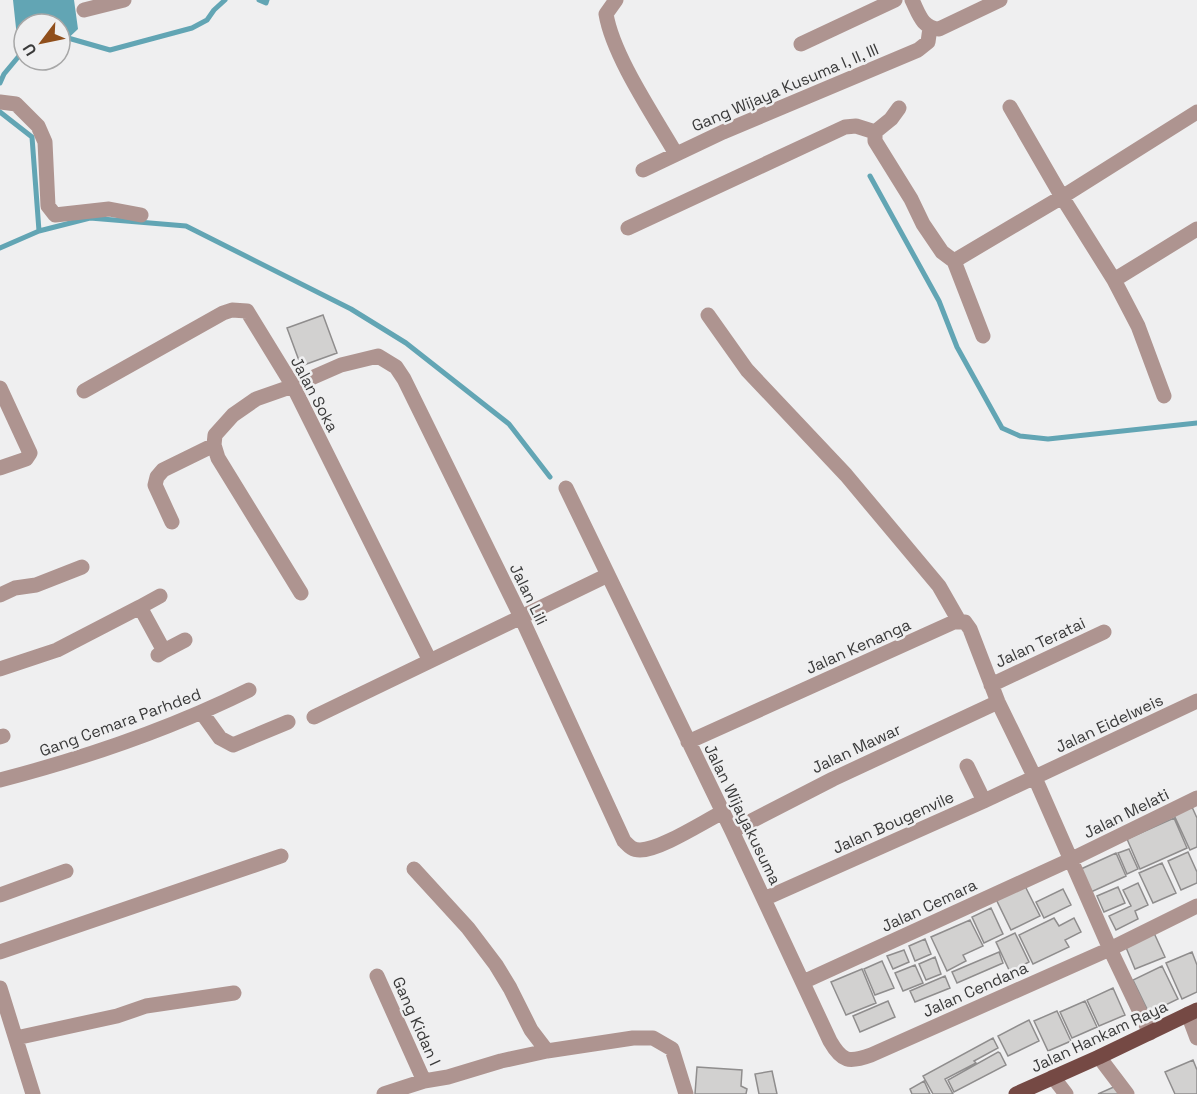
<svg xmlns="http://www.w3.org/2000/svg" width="1197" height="1094" viewBox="0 0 1197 1094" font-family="'Space Grotesk',sans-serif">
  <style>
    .water { fill: #62a5b4 }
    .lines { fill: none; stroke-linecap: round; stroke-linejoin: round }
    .stream { stroke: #62a5b4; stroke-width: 5 }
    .building { fill: #d2d1d0; stroke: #8f8d8d; stroke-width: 1.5 }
    .minor { stroke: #ae9490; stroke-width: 15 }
    .major { stroke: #754944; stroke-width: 15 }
    .labels { text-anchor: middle; stroke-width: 5; stroke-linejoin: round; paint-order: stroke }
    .street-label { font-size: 16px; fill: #3a3a3a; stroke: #efeff0 }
  </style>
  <rect width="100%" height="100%" fill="#efeff0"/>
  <path class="water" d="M13 0H74L78 29 60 46V24H24V56H19Z"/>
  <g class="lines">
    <path class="stream" d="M259 0 266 3 267 0
      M68 38 110 50 192 28 207 20 214 10 225 0
      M0 83 4 74 19 56
      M0 112 32 137 39 231
      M870 176 939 301 957 347 1002 428 1020 436 1048 439 1197 423
      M0 248 39 231 90 218 186 226 351 309 406 343 509 424 550 477"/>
  </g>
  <path class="building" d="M323 315 337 353 301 366 287 328Z
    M1192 807 1197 818V847L1190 850 1174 815Z
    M1174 818 1187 848 1140 869 1127 839Z
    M1129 849 1138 869 1127 874 1118 853Z
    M1188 852 1197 872V883L1181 890 1168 861Z
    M1116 853 1126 876 1091 892 1081 869Z
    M1162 863 1176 893 1153 903 1139 873Z
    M1138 883 1148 905 1135 911 1138 919 1116 930 1109 916 1131 906 1123 890Z
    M1024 884 1040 916 1011 930 995 897Z
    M1118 887 1125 903 1104 912 1097 896Z
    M1063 889 1071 905 1044 918 1036 902Z
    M991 908 1003 934 984 943 972 917Z
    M1054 918 1059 926 1074 918 1081 932 1065 940 1069 947 1033 964 1019 935Z
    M970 920 983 946 963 955 966 961 947 971 931 937Z
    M1015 933 1029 962 1010 972 996 942Z
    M1154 933 1165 957 1135 969 1125 945Z
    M925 939 931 954 915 961 909 946Z
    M904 950 909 962 893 969 887 956Z
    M999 952 1003 963 957 983 952 972Z
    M1192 952 1197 965V992L1182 999 1166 963Z
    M935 957 941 974 926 980 919 964Z
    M882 961 894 988 875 995 864 969Z
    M915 965 923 983 903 991 895 973Z
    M1162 966 1178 999 1149 1013 1133 980Z
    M862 969 876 1003 846 1015 831 982Z
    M945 976 950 988 915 1002 910 991Z
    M1113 988 1125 1015 1099 1026 1087 1000Z
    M888 1001 895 1017 860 1032 853 1016Z
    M1085 1001 1097 1027 1072 1038 1060 1012Z
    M1057 1011 1071 1041 1048 1051 1034 1021Z
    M1029 1020 1039 1041 1008 1056 998 1036Z
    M993 1038 998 1048 974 1061 976 1063 945 1079 953 1094H933L923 1076Z
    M998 1052 1000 1053 1006 1065 954 1092 948 1080Z
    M1193 1060 1197 1070V1094H1175L1165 1072Z
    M697 1067 742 1070 741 1086 747 1089 746 1094H695Z
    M772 1071 777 1094H759L755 1074Z
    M924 1081 930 1094H912L910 1089Z
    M1116 1086 1120 1094H1098Z"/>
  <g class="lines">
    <path class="minor" d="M616 0 606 14C613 56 654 116 676 154
      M912 0C919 14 922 28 939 29L1000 0
      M84 10 124 0
      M801 44 895 0
      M0 102 16 104 38 126 45 142 48 206 55 215 109 209 141 215
      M1010 107 1062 197 1114 280 1138 326 1164 396
      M899 108 891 119 875 132V141L911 199 923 224 942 252 954 261 983 336
      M643 170 723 132 918 50 928 42 930 28
      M628 228 845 127 856 126 875 132
      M954 261 1062 197 1197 112
      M1114 280 1197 229
      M708 315 747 370 846 475 939 586 959 621
      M0 388 30 453 26 459 0 468
      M84 391 223 313 232 310 247 311 293 386 430 661
      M566 488 732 831 830 1041C842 1062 849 1063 871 1055L1110 949 1197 906
      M172 522 155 485 157 477 163 470 214 445
      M301 593 218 458 214 445 215 435 233 415 256 399 293 386 341 365 378 356 396 367 404 379 521 617 624 841C629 846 632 850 640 850 660 850 703 822 723 812
      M0 595 15 588 36 585 82 567
      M140 607 160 596
      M164 651 185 640
      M0 669 57 650 140 607 164 651 158 655
      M991 685 1104 632
      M202 713 220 738 233 745 288 722
      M314 717 608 575
      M0 737 3 736
      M688 742 954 622H965L970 629 998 702 1035 778 1110 949 1150 1033
      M967 766 984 801
      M0 780C85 758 170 729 249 690
      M732 831 833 779 998 702
      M414 869 468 928 496 965 510 988 531 1030 547 1051
      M0 895 66 871
      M764 899 984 801 1197 701
      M0 952 281 856
      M377 976 424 1081
      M803 982 1070 860 1197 798
      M0 988 33 1094
      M1188 1014 1197 1038
      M16 1038 117 1016 146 1006 234 993
      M1099 1057 1127 1094
      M1053 1077 1066 1094
      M384 1094 424 1081 448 1077 501 1061 547 1051 633 1038H653L672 1049 686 1094"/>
    <path class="major" d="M1016 1094 1099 1057 1197 1010"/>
  </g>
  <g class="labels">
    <g class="street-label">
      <text transform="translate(785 87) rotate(-23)" y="6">Gang Wijaya Kusuma I, II, III</text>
      <text transform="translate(315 394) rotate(62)" y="6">Jalan Soka</text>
      <text transform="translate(529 594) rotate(64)" y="6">Jalan Lili</text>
      <text transform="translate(1040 642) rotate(-25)" y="6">Jalan Teratai</text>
      <text transform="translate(858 646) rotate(-24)" y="6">Jalan Kenanga</text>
      <text transform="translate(120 722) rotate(-20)" y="6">Gang Cemara Parhded</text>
      <text transform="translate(1109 723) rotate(-25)" y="6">Jalan Eidelweis</text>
      <text transform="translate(856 748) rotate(-25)" y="6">Jalan Mawar</text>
      <text transform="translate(1126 813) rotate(-26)" y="6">Jalan Melati</text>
      <text transform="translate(743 814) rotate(64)" y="6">Jalan Wijayakusuma</text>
      <text transform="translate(893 822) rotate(-24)" y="6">Jalan Bougenvile</text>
      <text transform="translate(929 905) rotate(-25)" y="6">Jalan Cemara</text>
      <text transform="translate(975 989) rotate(-24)" y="6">Jalan Cendana</text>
      <text transform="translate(417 1021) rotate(66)" y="6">Gang Kidan I</text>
      <text transform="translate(1099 1036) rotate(-25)" y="6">Jalan Hankam Raya</text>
    </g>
  </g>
  <g transform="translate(42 42) rotate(238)"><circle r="28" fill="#efeff0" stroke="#a7a7a7" stroke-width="1.5"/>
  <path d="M0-4.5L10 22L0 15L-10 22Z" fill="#904f1c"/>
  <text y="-9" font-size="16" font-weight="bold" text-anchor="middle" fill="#3a3a3a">U</text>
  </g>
</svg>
